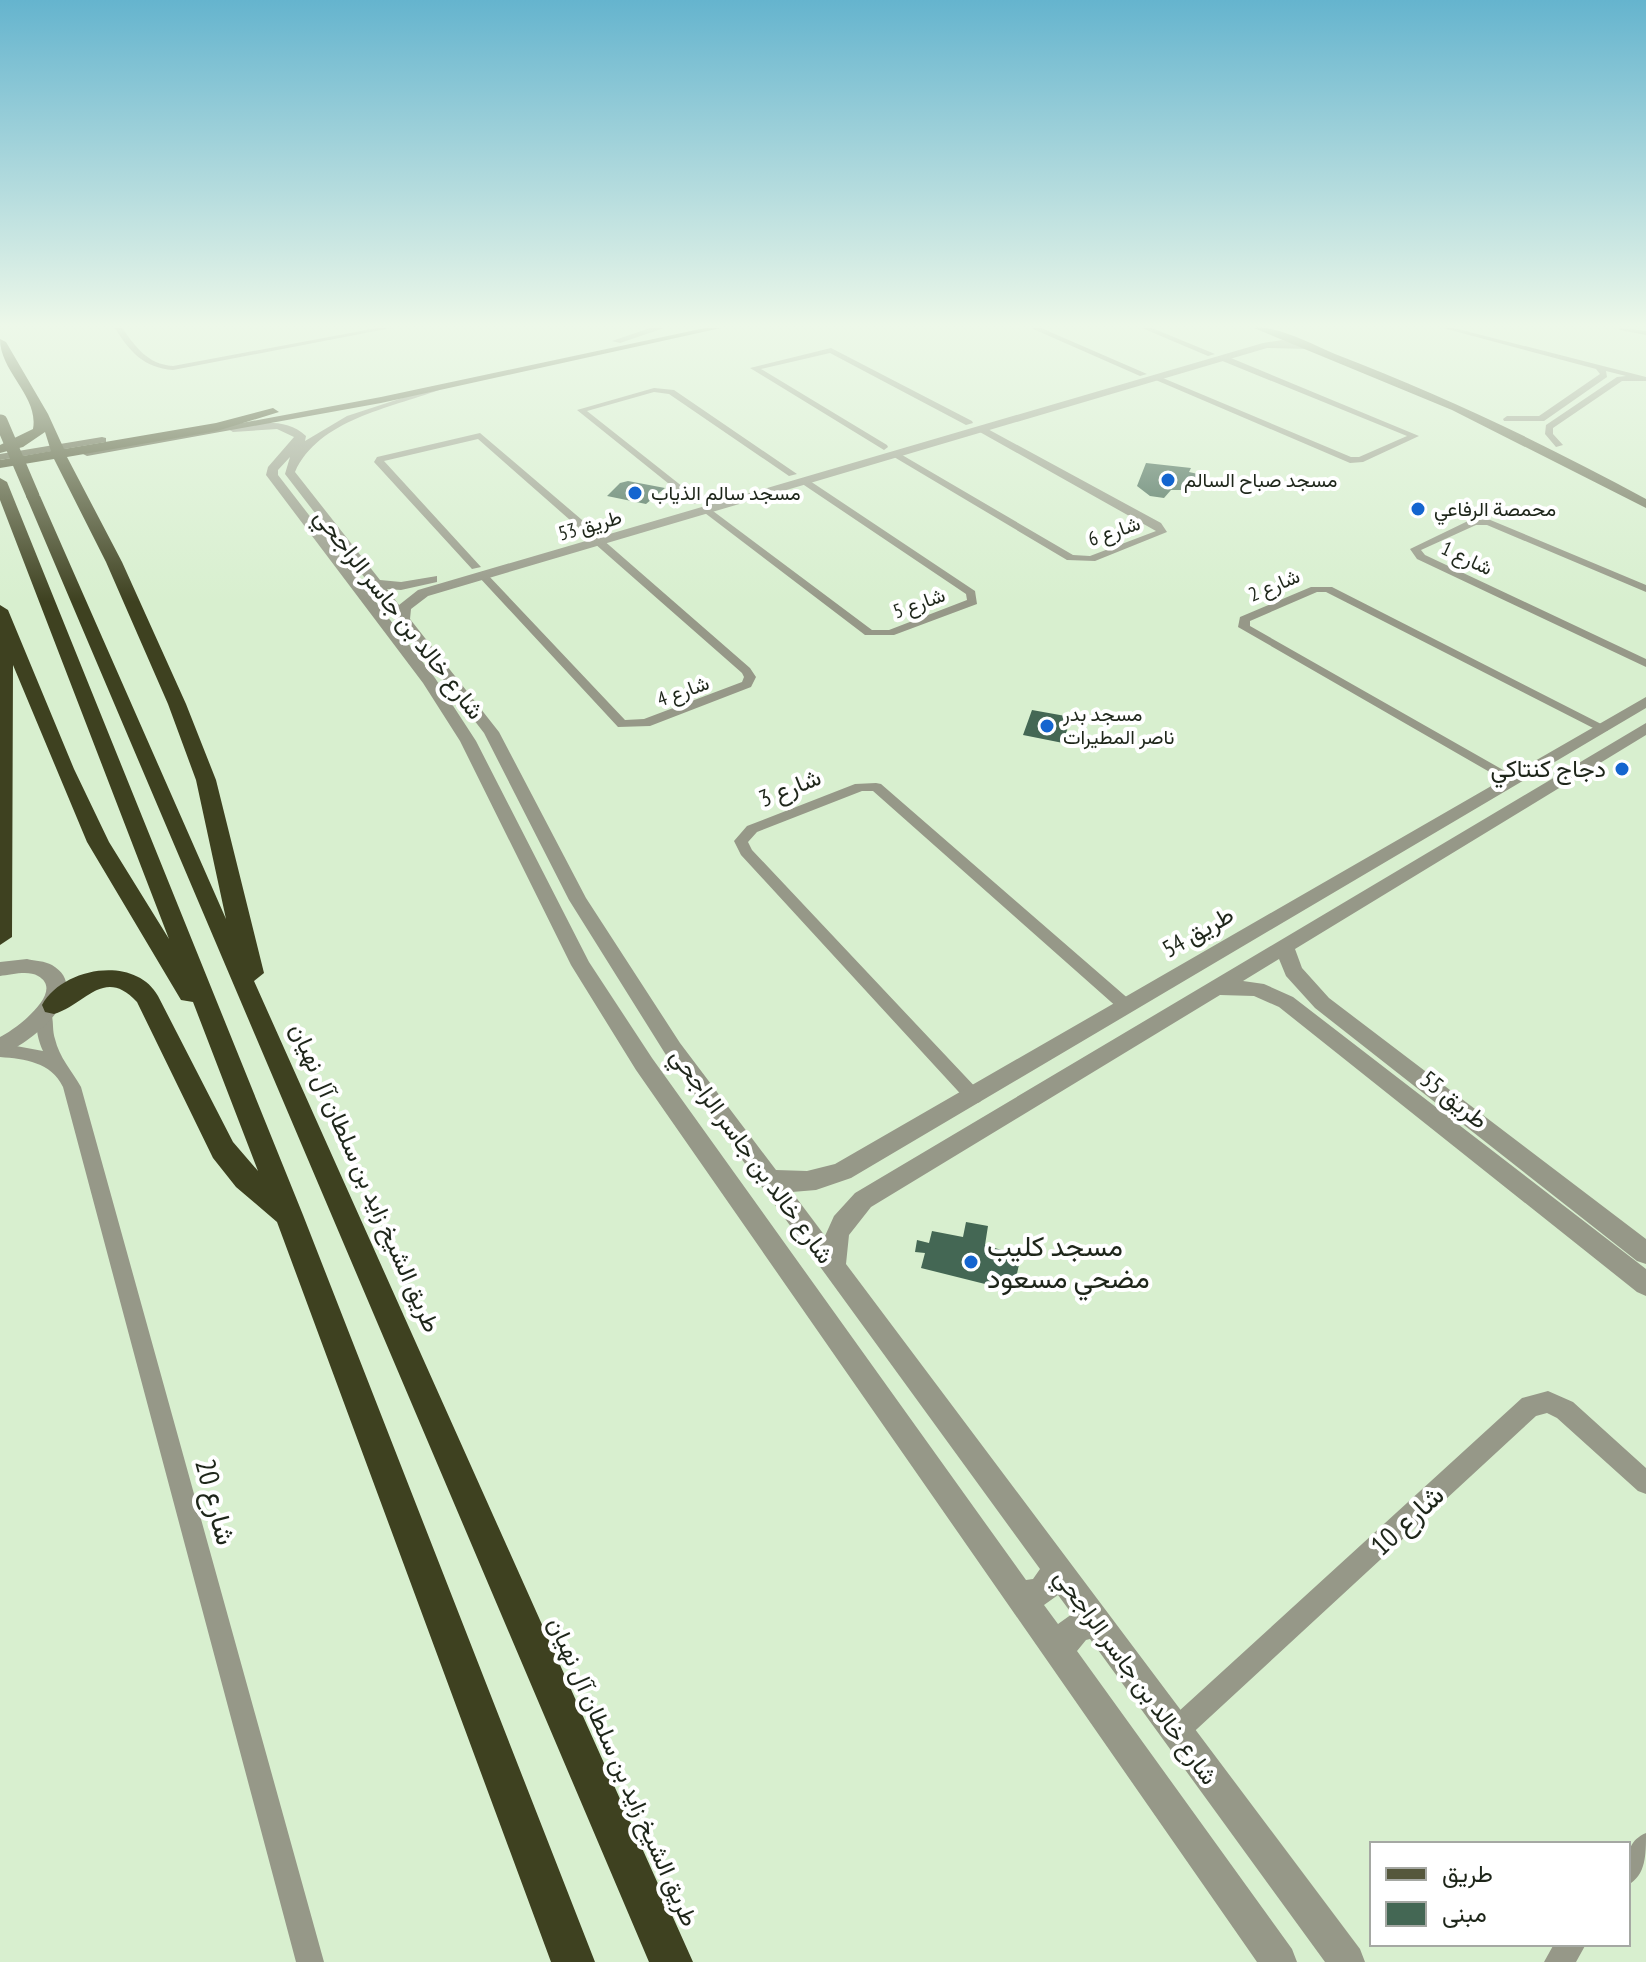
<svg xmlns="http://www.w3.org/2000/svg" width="1646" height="1962" viewBox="0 0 1646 1962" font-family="'PT Sans Narrow',Vazirmatn,sans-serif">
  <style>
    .building { fill: #446754 }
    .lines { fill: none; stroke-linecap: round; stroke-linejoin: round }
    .minor { fill: #969888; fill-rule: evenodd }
    .tertiary { fill: #969888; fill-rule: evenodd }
    .secondary { fill: #70725b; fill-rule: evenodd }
    .primary { fill: #55573c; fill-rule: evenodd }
    .motorway { fill: #3e4120; fill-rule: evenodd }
    .motorway-bridge { stroke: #3e4120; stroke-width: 13 }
    .poi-dot { fill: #1465cf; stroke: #fff; stroke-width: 3 }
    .labels { text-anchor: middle; stroke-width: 8; stroke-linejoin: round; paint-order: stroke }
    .far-poi-label { font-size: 20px; fill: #1e261a; stroke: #fff; text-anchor: start }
    .far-street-label { font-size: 20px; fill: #1e261a; stroke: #fff }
    .street-label { font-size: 24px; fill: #1e261a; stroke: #fff }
    .poi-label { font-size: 24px; fill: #1e261a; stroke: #fff; text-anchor: end }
    .near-poi-label { font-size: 28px; fill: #1e261a; stroke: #fff; text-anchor: start }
    .near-street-label { font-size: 28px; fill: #1e261a; stroke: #fff }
  </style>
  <rect width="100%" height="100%" fill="#d8efcf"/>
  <path class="building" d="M1146 463 1191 468 1189 472 1198 474 1194 490H1171L1164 498 1150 496 1137 486Z
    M628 481 665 488 646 504 607 496 620 483Z
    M1032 710 1071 717 1063 743 1023 735Z
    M966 1222 988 1226 985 1245 1021 1256 1013 1291 921 1268 925 1253 915 1252 917 1240 929 1243 932 1231 963 1237Z"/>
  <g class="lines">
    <path class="minor" d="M115 328H122C136 347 147 364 173 366L377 328H391L173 370C144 368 129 351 115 328Z
      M1031 328H1041L1147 374 1140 376Z
      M1142 328H1152L1215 354 1208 356Z
      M1443 328H1454L1646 377V381H1622L1553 428V434L1563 445 1556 447 1545 434 1546 425 1617 377 1626 376 1606 371 1607 377 1544 421H1504L1503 419 1507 416H1539L1600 374 1596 369Z
      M1619 328 1646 331V335L1620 330Z
      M831 348 972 421 973 423 966 425 830 353 761 369 887 445 888 447 884 450 750 368Z
      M1220 356H1226L1419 436 1363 462 1350 463 1151 378 1158 376 1351 457H1359L1407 436 1220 360Z
      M654 388 674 390 797 474 789 476 669 394 654 392 587 411 702 502 694 504 577 410Z
      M978 427H984L1161 523 1167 532 1095 561 1067 560 889 454 897 452 1073 555 1090 556 1156 531 978 431Z
      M480 433 595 531V535H587L478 439 384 461 481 567 472 569 374 462 377 457Z
      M801 479H807L975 591 977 604 894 635H865L701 510 709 508 872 630H889L967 600 966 594 801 483Z
      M1488 519 1646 585V592L1487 525H1476L1421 550 1425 555 1646 659V667L1417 559 1410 549 1470 520Z
      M594 539H602L750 668 756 677 751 687 650 726 618 727 478 576 487 574 625 720 644 719 742 682 744 677 742 673 594 543Z
      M1311 587H1332L1609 728 1607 731H1599L1326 592H1317L1250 621V626L1519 779 1512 783 1507 782 1238 627 1240 617Z
      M876 783 881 784 1131 1001 1133 1005 1131 1009H1119L873 791H862L757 832 748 842 752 850 980 1092 983 1097 980 1102 974 1104 968 1102 741 855 734 841 747 826 855 784Z
      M45 1011 51 1013C54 1021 52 1030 55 1039 59 1057 72 1071 81 1087L324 1962H296L63 1087C51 1062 25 1059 0 1057V1043L43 1051C38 1040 34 1025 39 1013Z
      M1548 1391 1573 1402 1646 1468V1494L1638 1491 1557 1418 1547 1413 1536 1416 1185 1740 1176 1744 1167 1740 1163 1731 1167 1722 1522 1398Z
      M1646 1833C1646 1855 1646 1875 1628 1885 1628 1863 1623 1843 1646 1833Z
      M1554 1944H1586L1576 1962H1544Z"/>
    <path class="tertiary" d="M650 328H664L620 343 612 341Z
      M1282 340 1313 346 1308 349 1267 348 428 596 411 609 410 619 499 732 586 898 680 1043 776 1170 807 1171 835 1164 1646 697V708L851 1178 816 1190 792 1192 825 1236 834 1216 855 1193 1646 723V735L1295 949 1302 968 1329 998 1646 1239V1264L1637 1261 1315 1008 1286 976 1279 959 1243 981 1264 984 1293 997 1646 1269V1296L1637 1292 1279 1007 1254 996 1220 995 871 1207 849 1235 846 1264 1360 1949 1365 1962H1325L1090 1639 1086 1640 1077 1651 1292 1949 1297 1962H1257L636 1070 571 965 460 741 423 683 266 475 268 467 294 437 277 429 233 432 228 429 233 426C258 423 286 417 306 436L305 441 347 416 439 386V390C390 408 318 420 295 472L380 580 401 582 437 576V582L401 590 387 589 399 605 418 590 1263 343ZM290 457 285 474 484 733 569 900 666 1055 1040 1569 1033 1579 1026 1580 652 1058 589 962 476 741 435 678 278 475V470ZM1058 1595 1072 1614 1058 1624 1044 1605Z
      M27 959C35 961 45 961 52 965 97 992 26 1047 0 1055V1037C13 1031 67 992 38 976 28 970 11 975 0 976V962Z"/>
    <path class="secondary" d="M1254 328C1280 326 1311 344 1335 354 1442 395 1545 444 1646 499V508L1452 410Z"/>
    <path class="primary" d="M705 328H721L381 403 87 456 81 453 381 397Z
      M102 437 106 438V442L0 460V454Z"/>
    <path class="motorway" d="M0 339 6 342 48 414 64 449 216 423 273 408 279 412 217 431 67 457 122 562 186 704 216 780 264 973 254 981 693 1962H649L26 496 28 493 40 496 226 919 196 780 168 704 106 562 54 459 0 468V460L51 451 45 432 23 447 0 453V445L33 429C39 396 0 372 0 339Z
      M0 478 7 482 303 1215 595 1962H551L277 1222 236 1187 213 1158 137 1002C104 966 85 1005 54 1014L45 1012 42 1005C63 967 135 955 158 996L233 1142 258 1171 193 1002 181 1000 87 842 13 665 12 937 0 945V605L8 610 74 769 109 842 169 939 0 500Z"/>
    <path class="motorway-bridge" d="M1 421 33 496"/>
  </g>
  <linearGradient id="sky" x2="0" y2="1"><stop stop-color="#65b4ce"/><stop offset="0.54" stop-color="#edf8e9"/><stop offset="1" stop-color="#edf8e9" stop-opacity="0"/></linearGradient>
  <rect width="1646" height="602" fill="url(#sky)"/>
  <g class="poi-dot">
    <circle cx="1168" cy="480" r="8"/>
    <circle cx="635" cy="493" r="8"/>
    <circle cx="1418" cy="509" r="8"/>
    <circle cx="1047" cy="726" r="8"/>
    <circle cx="1622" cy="769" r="8"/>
    <circle cx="971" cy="1262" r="8"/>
  </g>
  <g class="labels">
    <g class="far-poi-label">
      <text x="1184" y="487">مسجد صباح السالم</text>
      <text x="651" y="500">مسجد سالم الذياب</text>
      <text x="1434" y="516">محمصة الرفاعي</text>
      <text x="1063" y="721">مسجد بدر<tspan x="1063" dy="23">ناصر المطيرات</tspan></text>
    </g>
    <g class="far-street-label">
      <text transform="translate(590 525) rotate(-16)" y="7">طريق 53</text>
      <text transform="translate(1114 531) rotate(-19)" y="7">شارع 6</text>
      <text transform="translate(1467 558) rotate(25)" y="7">شارع 1</text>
      <text transform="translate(1274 585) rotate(-23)" y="7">شارع 2</text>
      <text transform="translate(919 603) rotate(-20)" y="7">شارع 5</text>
      <text transform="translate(683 691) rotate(-20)" y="7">شارع 4</text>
    </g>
    <g class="street-label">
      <text transform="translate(399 614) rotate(52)" y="8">شارع خالد بن جاسر الراجحي</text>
      <text transform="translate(790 788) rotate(-22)" y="8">شارع 3</text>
      <text transform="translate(1198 932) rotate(-30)" y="8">طريق 54</text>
      <text transform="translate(1454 1100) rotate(38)" y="8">طريق 55</text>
      <text transform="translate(752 1156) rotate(54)" y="8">شارع خالد بن جاسر الراجحي</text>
      <text transform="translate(365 1178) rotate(66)" y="8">طريق الشيخ زايد بن سلطان آل نهيان</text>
      <text transform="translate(1136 1677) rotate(54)" y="8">شارع خالد بن جاسر الراجحي</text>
      <text transform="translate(623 1772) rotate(66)" y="8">طريق الشيخ زايد بن سلطان آل نهيان</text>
    </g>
    <g class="poi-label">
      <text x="1606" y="777">دجاج كنتاكي</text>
    </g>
    <g class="near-poi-label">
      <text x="987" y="1256">مسجد كليب<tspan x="987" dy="32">مضحي مسعود</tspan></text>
    </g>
    <g class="near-street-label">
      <text transform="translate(216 1502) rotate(75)" y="10">شارع 20</text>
      <text transform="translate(1407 1520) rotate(-43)" y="10">شارع 10</text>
    </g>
  </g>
  <rect x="1370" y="1842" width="260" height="104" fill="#ffffff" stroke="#a5a8a3" stroke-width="2"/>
  <rect x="1386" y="1868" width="40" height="12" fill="#55573c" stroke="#a5a8a3" stroke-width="2"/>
  <text x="1442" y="1882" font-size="24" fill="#1e261a">طريق</text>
  <rect x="1386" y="1902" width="40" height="24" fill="#446754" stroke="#a5a8a3" stroke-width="2"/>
  <text x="1442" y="1922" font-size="24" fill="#1e261a">مبنى</text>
</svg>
